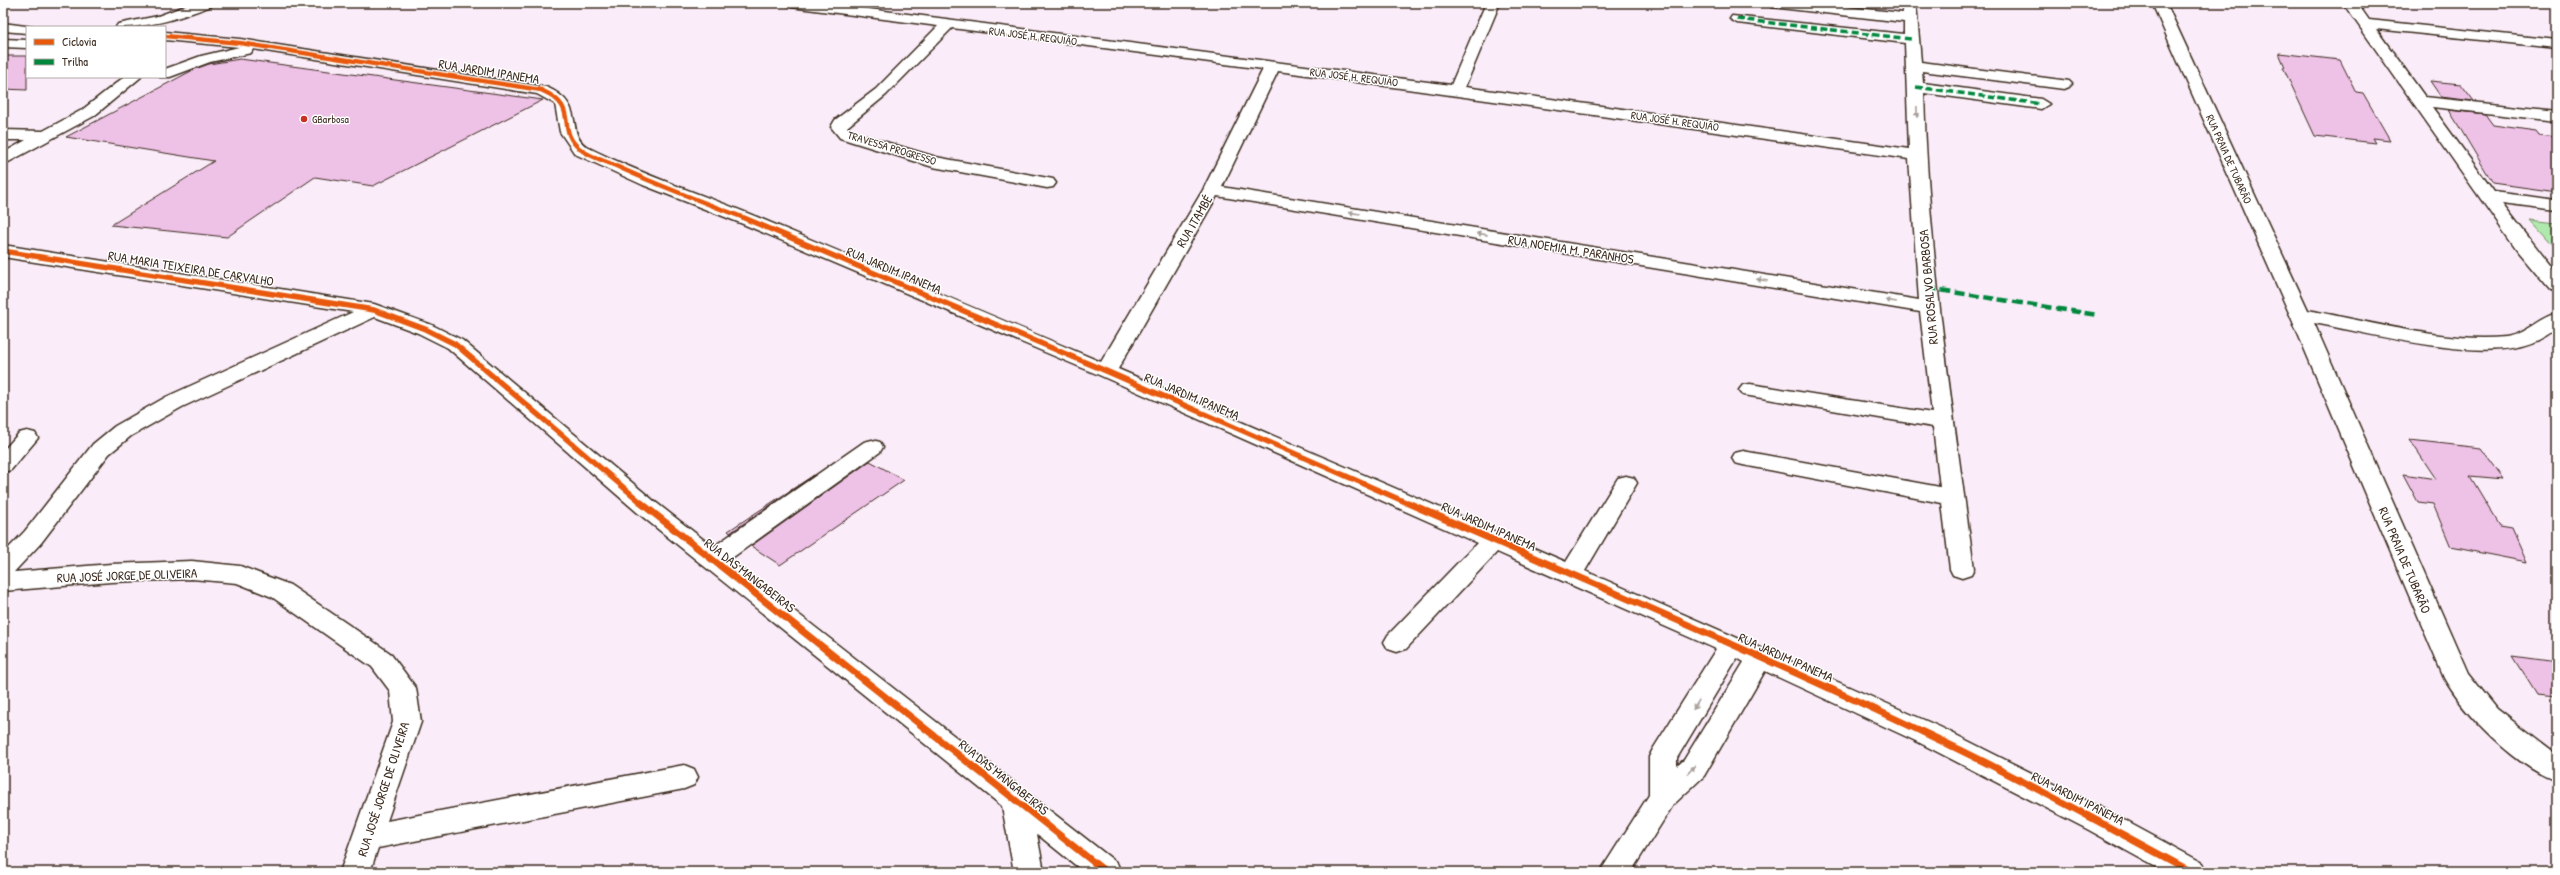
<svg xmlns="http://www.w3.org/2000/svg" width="2560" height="875" viewBox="0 0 2560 875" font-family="'Patrick Hand',sans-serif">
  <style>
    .green { fill: #b0e9ad; stroke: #768a66 }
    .building { fill: #eec1e6; stroke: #3b2a1e }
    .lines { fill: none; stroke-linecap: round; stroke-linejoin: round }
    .minor-casing { stroke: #3b2a1e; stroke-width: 3 }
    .minor { fill: #fff; fill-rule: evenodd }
    .quiet-far1 { stroke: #00873e; stroke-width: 3.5; stroke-dasharray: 7 3.5; stroke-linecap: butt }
    .quiet { stroke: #00873e; stroke-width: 4.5; stroke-dasharray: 10 4.5; stroke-linecap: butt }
    .cycleway-far2-casing { stroke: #fff; stroke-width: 6 }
    .cycleway-far1-casing { stroke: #fff; stroke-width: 8 }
    .cycleway-casing { stroke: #fff; stroke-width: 10 }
    .cycleway-far2 { stroke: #e8590c; stroke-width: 4.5 }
    .cycleway-far1 { stroke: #e8590c; stroke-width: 5.5 }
    .cycleway { stroke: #e8590c; stroke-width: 7 }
    .oneway { fill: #a79f9a }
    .poi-dot { fill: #c8321e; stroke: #fff; stroke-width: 1.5 }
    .labels { text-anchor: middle; stroke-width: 3; stroke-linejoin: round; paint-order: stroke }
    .far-street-label { font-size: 11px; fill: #3b2a1e; stroke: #fff }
    .far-poi-label { font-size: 11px; fill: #3b2a1e; stroke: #fff; text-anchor: start }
    .street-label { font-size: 13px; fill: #3b2a1e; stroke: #fff }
  </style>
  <rect width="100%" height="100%" fill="#faecf8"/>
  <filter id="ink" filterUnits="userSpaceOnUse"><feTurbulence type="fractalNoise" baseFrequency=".025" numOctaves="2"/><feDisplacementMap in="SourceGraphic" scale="8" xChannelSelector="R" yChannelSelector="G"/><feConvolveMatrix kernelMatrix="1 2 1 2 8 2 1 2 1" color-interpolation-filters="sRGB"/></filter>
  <g filter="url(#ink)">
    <path class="green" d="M2530 220 2557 223V249L2555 248Z"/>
    <path class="building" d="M2279 53 2340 60 2356 92 2363 93 2390 140 2372 138 2375 143 2315 136 2283 67H2285Z
      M3 56H27V90L3 89Z
      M240 59 543 100 373 186 315 177 227 237 111 225 214 161 66 137 195 69 209 64Z
      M2430 81 2461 84 2474 101 2441 97Z
      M2449 110 2485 114 2493 125 2536 131 2539 135 2557 137V192L2493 183Z
      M2410 440 2481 448 2504 479 2470 476 2500 526 2512 528 2527 562 2451 547 2433 504 2418 502 2403 474 2436 479Z
      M870 461 904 480 780 565 751 546Z
      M814 475 730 533 728 531Z
      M2513 656 2557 662V696L2537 694Z"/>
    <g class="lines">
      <g class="minor-casing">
        <path id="minor" d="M193 3H213L211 6C176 19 154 27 116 27L118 24 158 16Z
          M784 3H823L1451 85 1486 3H1500L1465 87 1909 149 1905 43 1737 23 1730 19 1732 16 1904 34V22L1771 7 1764 3H1809L1903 13 1902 3H1916L1921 62 2069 81 2072 84 2069 87 2064 89 1922 71 1923 83 2041 99 2049 104 2041 109 1924 93C1928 253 1953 411 1974 569L1971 575 1962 578 1953 575 1950 569 1942 503 1743 465 1735 463 1732 458 1735 453 1743 451 1940 487 1933 427 1750 396 1743 395 1739 390 1743 385 1750 384 1932 413 1920 312 1217 196 1118 369 1566 562 1618 478 1626 476 1634 478 1637 483 1585 571 1940 727 2107 811 2203 863 2207 872H2165L2087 829 1920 743 1765 671 1704 776 1673 805 1631 872H1600L1649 795V757L1653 749 1716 649 1497 552 1406 649 1397 652 1388 649 1384 642 1388 635 1477 543 1099 375 743 224 643 185 575 154 560 132 555 104 537 94 253 49 251 53 210 62 170 77H160H165V69L201 56 239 47 165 40V32L240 39 546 87C589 105 563 134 589 148 643 175 701 194 757 217 872 265 987 313 1101 362L1203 190 1263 69 952 28 886 95 847 127 852 132 936 157 1053 179 1056 183 1053 187 1047 188 933 167 840 138 831 127 835 120 876 89 938 26 791 7ZM1278 71 1909 159 1919 300 1222 187ZM1737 658 1744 662 1684 760 1677 766V758Z
          M2152 3H2166L2308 310C2366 321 2447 343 2505 337 2525 335 2538 318 2557 313V328C2550 332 2544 338 2536 341 2486 365 2369 333 2314 323L2468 673 2497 709 2557 755V781C2517 768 2464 714 2444 678L2290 315Z
          M2343 3H2357L2369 20 2557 40V48L2376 29 2425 97 2557 111V121L2432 107 2494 192 2557 200V210L2502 203 2557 274V292L2550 290 2518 252Z
          M3 23 33 27H27V33L3 31Z
          M3 39 27 40V48L3 47Z
          M124 77H141L94 116 3 165V153L26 140H3V130L43 131 82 110Z
          M3 245 374 304 432 325 462 340 654 501 713 547 864 442 872 440 880 442 883 447 880 452 729 560 1117 863 1121 872H1084L1037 834 1044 872H1014L1002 806 638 513 448 348 418 333 375 317 182 407 131 436 109 454 41 543 14 572 111 564 192 561 240 566 290 585 390 653 416 688 421 722 387 821 684 765 694 769 698 777 694 785 684 789 378 848 370 872H340L393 722 390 691 372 667 272 597 237 583 192 579 111 582 3 591V554L25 531 93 444 115 426 166 397 353 312 3 257Z
          M27 431 35 433 38 438 11 470 3 472V451L19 433Z"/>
      </g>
      <use href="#minor" class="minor"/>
      <path class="quiet-far1" d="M1737 19 1911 39
        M1916 87 2041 104"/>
      <path class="quiet" d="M1927 288 2097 315"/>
      <g class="cycleway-far2-casing">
        <path id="cycleway-far2" d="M165 36 240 43 541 90C582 108 554 128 580 149 590 157 605 161 616 166 659 186 703 202 747 219"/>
      </g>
      <g class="cycleway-far1-casing">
        <path id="cycleway-far1" d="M744 218 1106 371 1410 504
          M3 251 374 310 425 329 455 344 643 504"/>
      </g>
      <g class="cycleway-casing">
        <path id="cycleway" d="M641 503 1106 872
          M1408 503C1582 579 1758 653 1929 735 2018 777 2105 825 2192 872"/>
      </g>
      <use href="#cycleway-far2" class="cycleway-far2"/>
      <use href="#cycleway-far1" class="cycleway-far1"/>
      <use href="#cycleway" class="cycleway"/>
    </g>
    <defs><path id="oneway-solid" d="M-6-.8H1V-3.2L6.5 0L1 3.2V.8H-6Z"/></defs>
    <g class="oneway">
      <use href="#oneway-solid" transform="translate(1917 112) rotate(89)"/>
      <use href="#oneway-solid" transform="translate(1354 213) rotate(-171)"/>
      <use href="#oneway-solid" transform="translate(1482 234) rotate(-171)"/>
      <use href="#oneway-solid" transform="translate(1762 280) rotate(-171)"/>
      <use href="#oneway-solid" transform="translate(1891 301) rotate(-171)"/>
      <use href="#oneway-solid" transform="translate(1696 705) rotate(122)"/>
      <use href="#oneway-solid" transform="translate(1691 770) rotate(-47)"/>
    </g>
  </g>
  <circle class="poi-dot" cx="304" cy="119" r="4"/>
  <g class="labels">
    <g class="far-street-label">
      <text transform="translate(1033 36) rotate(7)" y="4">RUA JOSÉ H. REQUIÃO</text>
      <text transform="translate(1354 77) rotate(7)" y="4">RUA JOSÉ H. REQUIÃO</text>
      <text transform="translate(1675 121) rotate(8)" y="4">RUA JOSÉ H. REQUIÃO</text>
      <text transform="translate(892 148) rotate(17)" y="4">TRAVESSA PROGRESSO</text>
      <text transform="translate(2229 159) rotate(66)" y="4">RUA PRAIA DE TUBARÃO</text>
    </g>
    <g class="far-poi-label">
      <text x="312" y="123">GBarbosa</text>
    </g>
    <g class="street-label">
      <text transform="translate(489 71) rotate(9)" y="5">RUA JARDIM IPANEMA</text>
      <text transform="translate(1194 221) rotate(-60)" y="5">RUA ITAMBÉ</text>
      <text transform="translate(1571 249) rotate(9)" y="5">RUA NOEMIA M. PARANHOS</text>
      <text transform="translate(191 268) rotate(9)" y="5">RUA MARIA TEIXEIRA DE CARVALHO</text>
      <text transform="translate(894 270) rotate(23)" y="5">RUA JARDIM IPANEMA</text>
      <text transform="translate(1928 287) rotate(-95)" y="5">RUA ROSALVO BARBOSA</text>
      <text transform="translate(1192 396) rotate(23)" y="5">RUA JARDIM IPANEMA</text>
      <text transform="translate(1489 526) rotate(24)" y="5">RUA JARDIM IPANEMA</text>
      <text transform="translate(2405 560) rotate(67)" y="5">RUA PRAIA DE TUBARÃO</text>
      <text transform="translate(127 575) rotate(-2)" y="5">RUA JOSÉ JORGE DE OLIVEIRA</text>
      <text transform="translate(750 575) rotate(38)" y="5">RUA DAS MANGABEIRAS</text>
      <text transform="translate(1786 657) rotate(24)" y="5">RUA JARDIM IPANEMA</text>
      <text transform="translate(1004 777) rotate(39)" y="5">RUA DAS MANGABEIRAS</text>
      <text transform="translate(383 789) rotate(-72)" y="5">RUA JOSÉ JORGE DE OLIVEIRA</text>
      <text transform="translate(2078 798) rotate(27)" y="5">RUA JARDIM IPANEMA</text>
    </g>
  </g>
  <rect width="2560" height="875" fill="none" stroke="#fff" stroke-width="16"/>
  <rect x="8" y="8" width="2544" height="859" fill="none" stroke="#3b2a1e" stroke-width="1.5" filter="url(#ink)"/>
  <rect x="26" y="26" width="140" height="52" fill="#ffffff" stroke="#b1aaa5"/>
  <rect x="34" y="39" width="20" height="6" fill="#e8590c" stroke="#b1aaa5"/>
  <text x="62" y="46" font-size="12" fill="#3b2a1e">Ciclovia</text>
  <rect x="34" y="59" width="20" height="6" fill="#00873e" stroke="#b1aaa5"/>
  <text x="62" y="66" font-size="12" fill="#3b2a1e">Trilha</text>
</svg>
